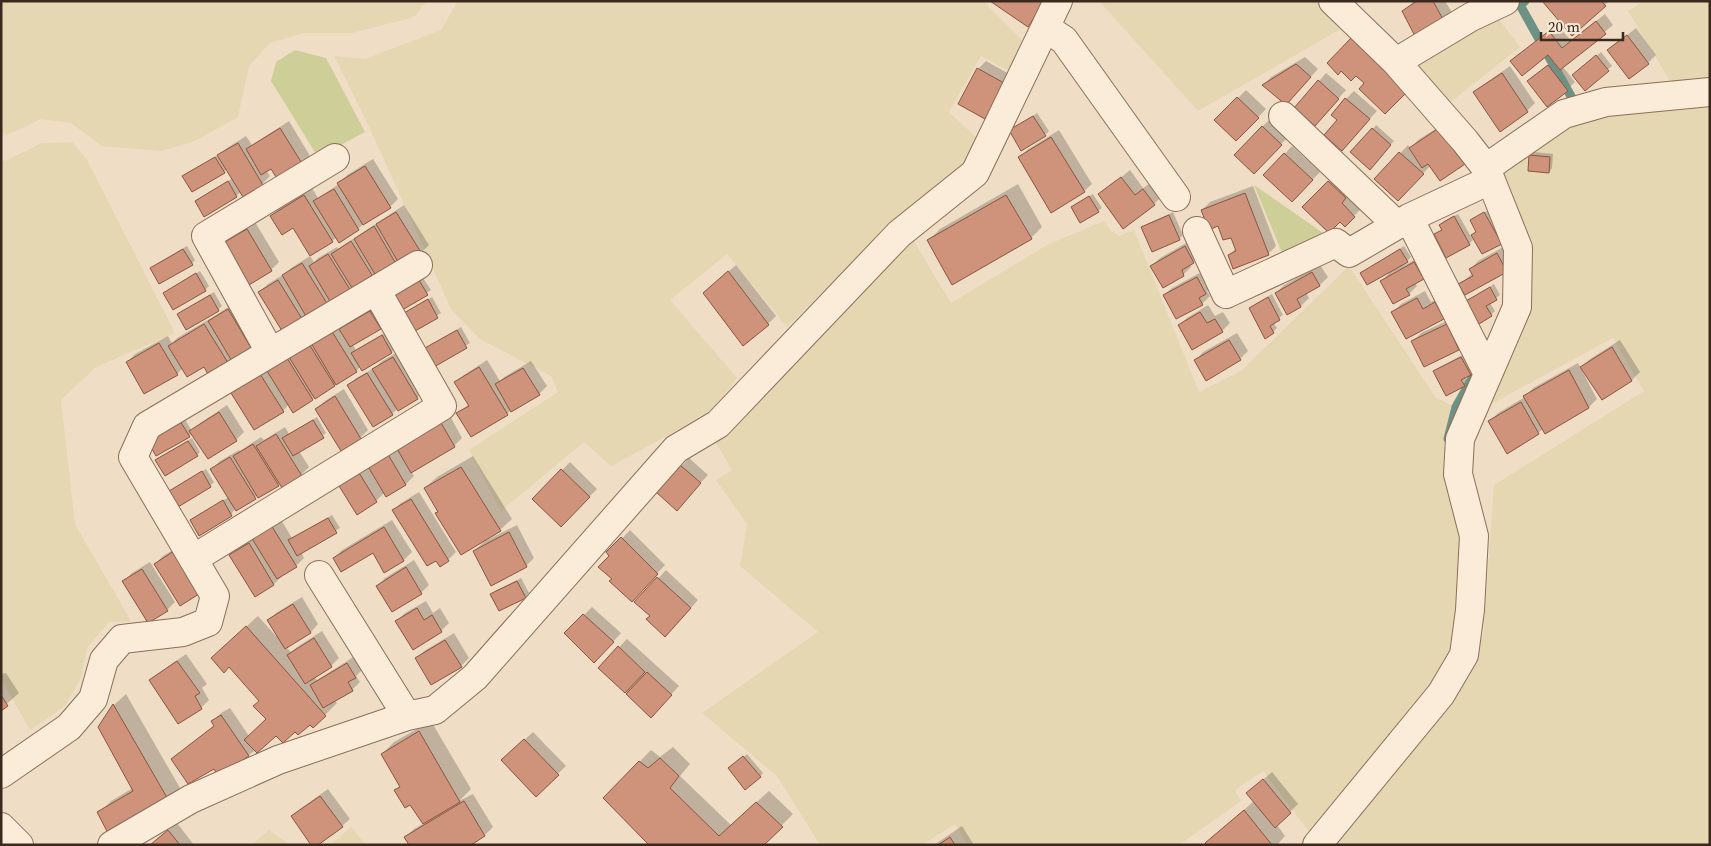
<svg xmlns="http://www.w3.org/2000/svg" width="1711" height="846" viewBox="0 0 1711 846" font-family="'Source Serif 4',serif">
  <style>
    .farmland { fill: #e5d7b2 }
    .green { fill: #cece98 }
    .shadow { fill: #0003 }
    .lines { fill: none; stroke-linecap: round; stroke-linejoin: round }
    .stream { stroke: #6d9184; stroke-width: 9 }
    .building { fill: #ce937a; stroke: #8b543f }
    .minor-casing { stroke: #8b6e5a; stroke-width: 30 }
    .tertiary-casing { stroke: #8b6e5a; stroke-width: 30 }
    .minor { stroke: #faecd8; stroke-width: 28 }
    .tertiary { stroke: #faecd8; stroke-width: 28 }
  </style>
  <rect width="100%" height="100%" fill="#efdec5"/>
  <path class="farmland" d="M1 1H427L414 17 352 33H304L270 43 249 66 238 117 195 141 161 151 102 146 71 123 41 119 7 135 1 131Z
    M458 1H983L1024 42 1011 72 981 56 949 112 977 138 962 167 892 224 787 327 727 254 670 300 737 378 715 407 667 436 611 466 584 442 501 511 469 450 558 392 551 376 480 339 451 309 372 133 334 56 365 59 441 30Z
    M1099 1H1320L1346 26 1198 111Z
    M1644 1H1710V82L1673 86 1628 11Z
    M1495 14 1520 47 1448 104 1413 64Z
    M1710 100V845H1329L1451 697 1483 637 1494 485 1644 391 1613 338 1482 409 1526 309 1497 170 1566 123 1611 110Z
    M72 142 87 160 175 333 96 367 61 400 75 524 131 621 109 622 87 648 81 678 65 706 30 730 1 679V159L5 161 42 143Z
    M1104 221 1111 231 1119 236 1134 230 1199 392 1241 371 1349 266 1436 398 1456 407 1448 433 1465 537 1457 647 1433 690 1313 837 1263 771 1235 790 1241 801 1179 845H968L955 824 922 845H820L777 776 702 713 818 632 740 566 747 524 716 480 732 470 713 438 910 235 951 303 1047 245Z
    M351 827 366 845H330Z
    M269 830 290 845H252Z"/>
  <path class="green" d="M295 50 326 58 365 132 318 157 271 81 276 62Z
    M1254 185 1326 235 1283 255Z"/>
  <path class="shadow" d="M1414 1H1445L1453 14 1445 22 1404 11Z
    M1543 1H1609L1605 5Z
    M1605 14 1613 25 1563 67 1575 82 1567 90 1528 81 1554 60 1548 54H1520L1557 24 1571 41Z
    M1636 28 1656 55 1648 63 1609 50Z
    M1601 52 1612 66 1585 89 1577 72Z
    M1305 57 1318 69 1294 95 1264 85 1271 77Z
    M986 61 1011 75 993 110 985 117 959 103 978 69Z
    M1510 66 1535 103 1527 111 1475 92 1483 85Z
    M1326 73 1346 90 1323 116 1319 81Z
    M1246 90 1266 109 1236 140 1216 120Z
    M1354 91 1377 111 1342 150 1338 120 1346 99Z
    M1037 113 1049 131 1045 135 1010 131Z
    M1270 119 1289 136 1254 172 1262 127Z
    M289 121 313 161 271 167 266 170 270 176 262 184 241 192 236 196 197 201 233 178 227 169 224 172 188 173 220 154 227 148 246 136 252 145Z
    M1448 121 1461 141 1431 165 1406 192 1376 179 1408 145 1411 148 1418 140Z
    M1376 125 1394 141 1373 164V129Z
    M1059 130 1092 184 1084 191 1020 158 1027 150Z
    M1292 146 1320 172 1300 193 1265 175Z
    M1534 152 1553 154 1552 168 1549 172 1530 156Z
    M373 159 398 199 390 207 367 221 358 229 337 237 332 241 272 216 280 208 312 188 318 198 339 184 347 175Z
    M1130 170 1143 188 1152 182 1162 196 1154 204 1123 227 1100 195Z
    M1337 174 1362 208 1345 225 1340 220 1304 207Z
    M1018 184 1042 227 1031 238 929 240 940 229Z
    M1253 186 1276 246 1268 254 1229 255 1236 248 1232 236 1202 210 1210 202Z
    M1093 194 1102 208 1098 211 1076 204Z
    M404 205 429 245 421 253 327 304 303 321 260 292 268 284 286 273 291 268 310 256 314 262 318 258 337 247 338 249Z
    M1489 210 1505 239 1501 243 1473 235 1477 230 1471 220Z
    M1173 212 1183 235 1179 239 1143 227 1147 224Z
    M1458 214 1473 240 1469 244 1435 235 1443 229 1441 225 1444 221Z
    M255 222 279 262 271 270 220 246 228 238Z
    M1193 239 1201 254 1190 264 1191 267 1183 275 1152 266 1160 258Z
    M187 246 195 260 192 264 155 265Z
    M1404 246 1411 257 1403 266 1423 255 1431 270 1423 278 1415 282 1417 286 1409 294 1382 281 1392 270 1361 273Z
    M1505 246 1514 263 1460 284 1473 273 1471 269 1478 261Z
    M736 265 776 316 768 324 713 285Z
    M1320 265 1328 277 1320 285 1306 292 1309 298 1301 306 1288 313 1276 293 1284 285Z
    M1205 270 1213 285 1207 291 1210 296 1202 304 1164 295 1172 288Z
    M200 271 209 286 205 290 165 293Z
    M421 275 431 290 398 311Z
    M1494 284 1500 295 1490 303 1495 311 1491 315 1468 301Z
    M1425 291 1431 302 1444 295 1452 310 1444 318 1407 337 1393 312 1401 304Z
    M214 292 222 306 218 310 178 314Z
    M1272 294 1283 315 1273 322 1277 328 1273 332 1250 308Z
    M432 297 441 313 408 333 403 314Z
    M236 302 260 342 229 365 183 368 177 374 128 362 135 354 168 336 172 343 177 338 213 317Z
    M1208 305 1215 316 1223 312 1230 323 1222 331 1179 325 1187 318Z
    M374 309 383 325 352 344 356 350 386 332 395 348 392 352 363 369 361 366 356 371 312 399 289 404 283 411 233 393 241 385 269 367 270 369 276 363 339 323 342 328Z
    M1455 317 1466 341 1458 349 1413 341 1421 333Z
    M461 327 470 343 434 366 425 350Z
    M1237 333 1248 351 1240 359 1196 360 1203 352Z
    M1620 340 1640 372 1632 380 1581 368 1590 359Z
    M401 350 425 390 417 398 398 408 392 414 349 386 356 378 376 367 382 361Z
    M1464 354 1473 370 1465 377 1468 381 1464 385 1434 372 1438 368Z
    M487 360 500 381 504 377 531 361 547 386 539 394 511 410 507 414 458 413 469 404 456 383 464 375Z
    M1578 363 1597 399 1589 407 1545 432 1543 429 1538 433 1490 421 1498 413 1525 397 1533 388Z
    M344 389 368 430 360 438 317 409 325 401Z
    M227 405 244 432 236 440 208 458 192 433 189 436 149 441 184 418 192 431 199 424Z
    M449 414 462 438 454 446 411 471 414 476 406 484 387 495 385 492 376 501 338 481Z
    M317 417 326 433 299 451 309 467 301 475 282 486 280 483 258 495 234 510 231 515 191 520 229 497 212 469 220 461 239 450 240 451 261 437 264 440 285 427 289 434Z
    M192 438 200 452 197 455 156 460Z
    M473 456 512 519 500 530 436 514 439 511 425 488 437 477Z
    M689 458 708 475 684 501 658 492Z
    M570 462 597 489 561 525 534 499Z
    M206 469 214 482 210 486 170 491Z
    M419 492 456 552 448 560 393 510 401 503Z
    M332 515 340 528 301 552 304 558 296 566 281 575 282 576 274 584 255 595 230 555 238 548 253 538 280 518 292 538Z
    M392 520 412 552 404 560 385 571 373 551 334 558 342 550Z
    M517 525 534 558 526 566 474 551 485 541Z
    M630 530 665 565 632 600 614 579 611 556 608 553Z
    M182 544 199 593 155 564 163 556Z
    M414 560 429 585 421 593 377 586 385 578Z
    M150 562 175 602 167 610 148 621 124 581 132 573Z
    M666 570 698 600 673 628 652 616 636 602Z
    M521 578 529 593 525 597 492 594 495 591Z
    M302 597 318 624 311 632 286 647 291 652 297 647 322 631 339 658 331 666 314 677 317 680 355 656 363 669 356 676 360 682 352 690 334 700 337 703 313 727 310 724 295 730 276 734 249 755 218 774 214 767 173 759 215 725 213 721 221 713 230 708 249 736 267 719 260 701 229 666 212 658 258 616 276 636 277 635 269 620 276 613Z
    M426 601 433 613 440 608 449 623 441 631 413 648 397 621 405 613Z
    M592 607 621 633 602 654 566 633Z
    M454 633 469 658 461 666 417 659 424 651Z
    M627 639 679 686 651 716 600 667Z
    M186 654 207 684 202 688 209 700 201 708 151 681 159 673Z
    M6 673 19 693 1 709V674Z
    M126 694 180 788 168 800 99 813 111 801 133 788 100 727 114 705Z
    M431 721 471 789 459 801 473 794 493 827 485 835 468 845 406 837 414 829 424 823 410 803 396 790 401 786 382 754 394 742Z
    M533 732 566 766 536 795 503 760Z
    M673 747 690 764 680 776 731 825 769 791 793 814 762 845H651L605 798 651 750 660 757Z
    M747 754 763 773 760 777 734 765Z
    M1272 772 1298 804 1277 825 1285 836 1277 845H1208L1219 832 1254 801 1256 786Z
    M328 789 350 819 342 826 292 817 300 809Z
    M177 823 194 845H151L156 840Z
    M962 826 974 845H934Z"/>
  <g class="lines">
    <path class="stream" d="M1525 1 1520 5 1577 107
      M1448 439 1456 407 1473 377"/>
  </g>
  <path class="building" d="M990 1H1045L1028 27Z
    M1417 1H1433L1445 23 1417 40 1402 11Z
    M1542 1H1601L1606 6 1572 36Z
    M1596 21 1606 34 1560 70 1548 55 1522 76 1510 61 1549 31 1562 48Z
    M1627 35 1649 64 1629 79 1607 50Z
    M1353 36 1408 91 1385 114 1359 89 1364 83 1356 76 1351 81 1341 71 1338 75 1327 63Z
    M1596 55 1609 71 1585 91 1572 75Z
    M1296 64 1311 77 1286 105 1262 85Z
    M1548 65 1568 91 1547 107 1527 81Z
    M977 68 1004 83 985 119 958 104Z
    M1502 73 1528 112 1500 132 1473 92Z
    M1318 80 1339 99 1315 126 1294 108Z
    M1237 97 1259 118 1236 141 1214 120Z
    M1345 98 1370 119 1342 151 1324 135 1337 120 1331 115Z
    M1033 116 1046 136 1021 151 1009 130Z
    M1262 126 1282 145 1254 174 1234 155Z
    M280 128 306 170 281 185 271 169 261 175 246 149Z
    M1372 128 1391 145 1370 170 1350 152Z
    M1439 128 1452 148 1457 145 1468 162 1440 181 1428 164 1422 168 1409 148Z
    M1051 137 1085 192 1051 213 1018 157Z
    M238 143 263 185 243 197 217 155Z
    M1399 152 1424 174 1398 201 1374 179Z
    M1284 153 1313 180 1292 202 1263 175Z
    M1529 155 1550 157 1549 173 1528 171Z
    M215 157 225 173 192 192 182 176Z
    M365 166 391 208 363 225 337 183Z
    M1121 177 1135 195 1143 189 1155 205 1123 229 1098 194Z
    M228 181 237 197 204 217 195 201Z
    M1328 181 1346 198 1342 203 1355 217 1345 227 1340 222 1329 233 1302 207Z
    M334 189 359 230 339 243 313 201Z
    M1245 193 1269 255 1233 269 1228 255 1236 251 1231 238 1223 240 1218 226 1209 230 1201 210Z
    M304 195 333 242 310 256 293 228 282 235 270 216Z
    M1006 195 1032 239 952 285 927 240Z
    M1089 196 1099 212 1080 223 1071 207Z
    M396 212 422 254 401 267 376 224Z
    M1484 212 1502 244 1482 254 1471 235 1476 232 1470 220Z
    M1169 215 1180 240 1152 252 1141 227Z
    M1454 216 1470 245 1446 258 1434 234 1442 230 1439 225Z
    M374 226 399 269 379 281 354 239Z
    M247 229 272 271 244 288 218 246Z
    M351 241 377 283 357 296 331 254Z
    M1185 246 1194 263 1182 270 1184 276 1163 288 1150 266Z
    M183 249 193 265 159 284 150 268Z
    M1400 249 1408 262 1367 285 1360 273Z
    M1497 253 1507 272 1465 295 1458 284 1473 276 1469 269Z
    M328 254 354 296 334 308 309 266Z
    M1414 262 1424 279 1406 289 1410 295 1393 304 1380 281Z
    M302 263 328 305 307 318 282 275Z
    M728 271 769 325 743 346 703 293Z
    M1312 272 1320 286 1297 299 1301 307 1287 315 1275 293Z
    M196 273 206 291 173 310 163 293Z
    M417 277 428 295 397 313 387 295Z
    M1197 277 1206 294 1199 298 1203 305 1176 319 1163 295Z
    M278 280 304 322 284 334 258 292Z
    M1490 287 1497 300 1486 306 1492 316 1479 324 1466 301Z
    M210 295 219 311 186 330 177 314Z
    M1268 297 1280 320 1270 326 1274 333 1265 339 1249 308Z
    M1417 298 1423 309 1435 302 1444 319 1406 339 1391 312Z
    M428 299 438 318 408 335 397 317Z
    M228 309 253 351 233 363 208 321Z
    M370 311 381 329 350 347 339 329Z
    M1200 312 1207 323 1215 319 1223 332 1192 350 1178 325Z
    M204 324 230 366 210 378 204 367 187 377 168 346Z
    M1447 324 1459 350 1424 367 1411 341Z
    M331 330 357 372 336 385 311 343Z
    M457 330 467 348 434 367 423 349Z
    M382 335 392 353 362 371 351 353Z
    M1229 340 1241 360 1206 381 1194 360Z
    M159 343 178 375 144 394 126 362Z
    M309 344 335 386 315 399 289 357Z
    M1612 347 1632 381 1602 400 1580 367Z
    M393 357 418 399 398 411 372 369Z
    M1461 357 1471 375 1461 380 1465 386 1446 396 1433 371Z
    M287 358 313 400 293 413 267 371Z
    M479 367 508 415 471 437 456 413 469 406 454 382Z
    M523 368 540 395 511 412 495 384Z
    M1569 370 1589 408 1545 434 1523 396Z
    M367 373 393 415 373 427 347 385Z
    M260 374 284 412 254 430 231 393Z
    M335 396 361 439 341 451 315 409Z
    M1521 402 1539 434 1507 454 1488 421Z
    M219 412 237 441 208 459 189 431Z
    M313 420 324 438 293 456 282 438Z
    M180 421 190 437 156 456 147 440Z
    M440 421 455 447 411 473 396 447Z
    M276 434 302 476 282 488 256 446Z
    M188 441 198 456 165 476 155 460Z
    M253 444 279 486 258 498 233 456Z
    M386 451 406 485 386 497 366 463Z
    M230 457 256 499 236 511 210 469Z
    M680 465 701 483 677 511 656 492Z
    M461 467 501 531 461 555 435 513 438 512 424 488Z
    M356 468 377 502 357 515 336 481Z
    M561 469 590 497 561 527 532 499Z
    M202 471 211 487 178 507 169 491Z
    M411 499 449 561 440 567 436 561 427 566 392 510Z
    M223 500 232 516 199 536 190 520Z
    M328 518 337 533 297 556 288 540Z
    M271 525 297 567 277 579 251 537Z
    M384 527 404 561 384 573 373 553 341 572 333 558Z
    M509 532 527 567 491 586 473 551Z
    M621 537 658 574 632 602 609 581 612 579 598 567 609 556 606 552Z
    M249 543 274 585 255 597 229 555Z
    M174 551 199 594 180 606 154 564Z
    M406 567 422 594 392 612 376 586Z
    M142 569 168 611 148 623 122 581Z
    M657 577 691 608 665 637 646 619 650 616 634 602Z
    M517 581 526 598 499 611 490 594Z
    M293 604 311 633 285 649 267 620Z
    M417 608 424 620 432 615 442 632 413 650 395 621Z
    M583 614 614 642 594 663 564 633Z
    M246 626 326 716 313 728 310 725 298 735 295 732 283 743 276 736 257 753 244 740 266 719 253 706 259 701 229 667 224 673 211 658Z
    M314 638 332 667 305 684 287 655Z
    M445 640 462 667 431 685 415 658Z
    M618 646 645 672 625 693 598 668Z
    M177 661 200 693 195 696 202 709 178 724 149 680Z
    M347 663 356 678 348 682 353 691 323 708 310 685Z
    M647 672 672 695 651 718 626 694Z
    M1 695 8 706 1 711Z
    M113 704 169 801 109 835 97 812 133 791 98 727Z
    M221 715 249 756 218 776 214 769 188 784 171 759 214 726 211 721Z
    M419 731 460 802 423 824 410 805 405 808 394 790 400 787 381 754Z
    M524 739 559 775 536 797 501 760Z
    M743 756 761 777 745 790 728 768Z
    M660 758 679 776 670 788 719 836 756 802 783 827 764 845H649L603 798 639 761 648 768Z
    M1263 779 1291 813 1275 828 1246 793Z
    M320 796 343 827 318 845H311L291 816Z
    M464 801 485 836 471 845H409L404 837Z
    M1244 810 1272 845H1206L1205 843Z
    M168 830 180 845H150Z
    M950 837 955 845H938Z"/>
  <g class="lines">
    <g class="minor-casing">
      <path id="minor" d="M1046 28 1064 40 1176 197
        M1396 62 1471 17 1505 1
        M1283 116 1397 225
        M1486 168 1564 114 1606 102 1710 92
        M1409 218 1488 374
        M1197 231 1226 294 1336 243 1349 253 1409 218 1490 180
        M270 352 206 236 335 158
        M193 559 442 406 376 290
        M319 575 407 716
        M1 774 69 727 93 699 104 660 122 639 183 632 208 622 215 596 133 457 147 426 418 265
        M112 845 191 799 278 760 407 716 435 710 475 677 676 449 718 424 899 234 975 173 1058 1
        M1317 845 1441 694 1464 655 1470 610 1474 536 1458 474 1460 439 1517 307 1518 248 1486 168 1465 141 1396 62 1333 1"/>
    </g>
    <g class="tertiary-casing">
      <path id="tertiary" d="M1 827 19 845"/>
    </g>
    <use href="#minor" class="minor"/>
    <use href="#tertiary" class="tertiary"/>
  </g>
  <rect width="1711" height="846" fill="none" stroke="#3b291e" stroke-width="5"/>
  <path d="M1541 32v8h82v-8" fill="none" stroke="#3b291e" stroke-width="2.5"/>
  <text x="1548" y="32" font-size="15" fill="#3b291e" stroke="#f7e9d5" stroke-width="4" paint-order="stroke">20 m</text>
</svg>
